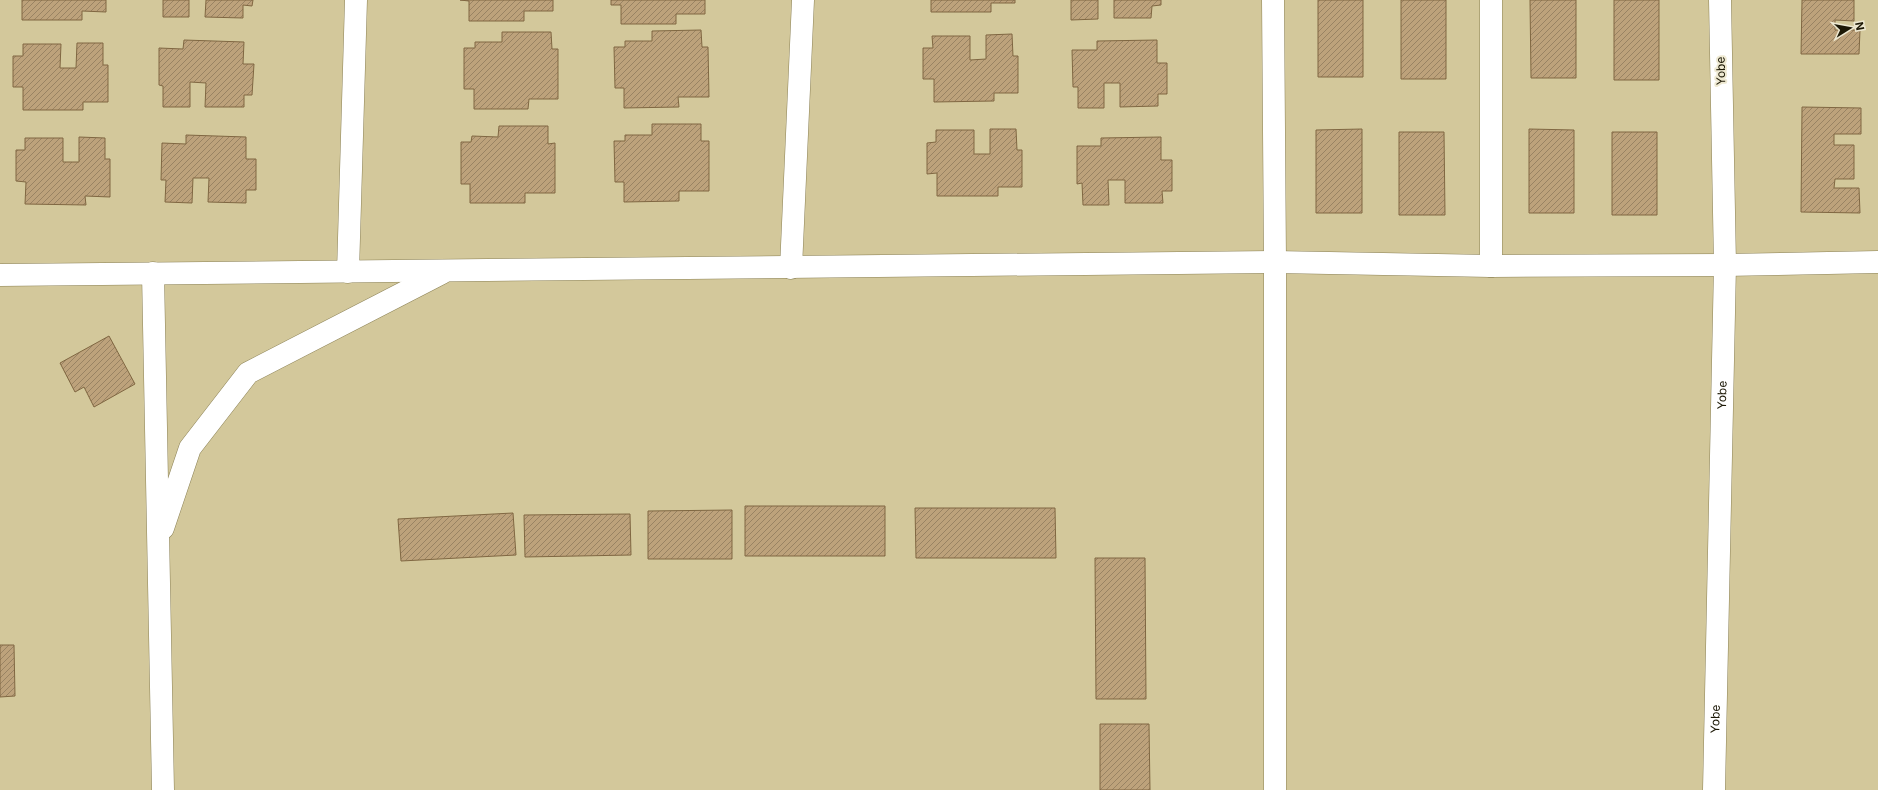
<svg xmlns="http://www.w3.org/2000/svg" width="1878" height="790" viewBox="0 0 1878 790" font-family="Inter,sans-serif">
  <style>
    .building { fill: url(#building-hatch); stroke: #806742 }
    .lines { fill: none; stroke-linecap: round; stroke-linejoin: round }
    .minor-casing { stroke: #8b8155; stroke-width: 23 }
    .minor { stroke: #fff; stroke-width: 22 }
    .labels { text-anchor: middle; stroke-width: 4; stroke-linejoin: round; paint-order: stroke }
    .street-label { font-size: 12px; fill: #1c1806; stroke: #eee9d2 }
  </style>
  <defs>
    <pattern id="building-hatch" width="6" height="6" patternUnits="userSpaceOnUse"><rect width="6" height="6" fill="#bda27b"/><path d="M-1 1l2-2M0 6l6-6M5 7l2-2" fill="none" stroke="#998363"/></pattern>
  </defs>
  <rect width="100%" height="100%" fill="#d3c89b"/>
  <path class="building" d="M22 0H106V12L82 11V20H22Z
    M163 0H189V17H163Z
    M206 0H253L252 6 243 5V18L205 17Z
    M460 0H553V11H524V21H469V1Z
    M611 0H705V14H676V24H621V5H611Z
    M931 0H1015V3H991V12H931Z
    M1071 0H1098V19L1071 20Z
    M1114 0H1161V5L1152 6 1151 18H1114Z
    M1318 0H1363V77H1318Z
    M1401 0H1446V79H1401Z
    M1530 0H1576V78H1531Z
    M1614 0H1659V80H1614Z
    M1802 0H1854V21L1835 20V30H1860L1859 54H1801Z
    M701 30 702 47H708L709 97H678L679 107 624 108V88H615L614 47H625V41H652V31Z
    M502 32H551L552 49H558V99H529L528 109H474V89H464V48H475V42H502Z
    M1012 34 1013 56H1018V93H994V101L934 102V79H923V48H933L932 36H970V60L986 59V35Z
    M184 40 244 42 243 64H254L252 95H244V107H205L206 83 190 82V107H163V86L159 85V48L183 49Z
    M1157 40V63H1167V94H1158V106L1120 107V83H1104V108H1078V87H1073L1072 50H1097V41Z
    M77 43H103V65H108V102H83V110H23V87H13V56H23V44H61L60 68H76Z
    M1802 107 1861 108V134H1834V145H1854V179H1835L1834 188H1859L1860 213 1801 212Z
    M652 124H701V141H709V191H679V201L624 202V182H615L614 141H625V135H652Z
    M499 126H548V144L555 143V193H525V203H470V184H461V142H471L472 136 498 137Z
    M990 129H1016L1017 150H1022V187H998V196H937V173L927 174V143L936 142V130H974V154H990Z
    M1362 129V213H1316V130Z
    M1529 129 1574 130V213H1529Z
    M1399 132H1444L1445 215H1399Z
    M1612 132H1657V215H1612Z
    M186 135 246 137V159H256V190H246V203L208 202 209 178H193L192 203 165 202 166 180H161L162 143 186 144Z
    M79 137 105 138V159H110V197L85 196 86 205 25 204 26 182 16 181V150H25V138H63V162H79Z
    M1161 137V160H1172V191H1162L1163 203H1125V180H1108L1109 205H1083L1082 183 1077 184V146H1101V138Z
    M109 336 135 384 94 407 84 387 75 392 60 363Z
    M745 506H885V556H745Z
    M915 508H1055L1056 558H916Z
    M732 510V559H648V511Z
    M513 513 516 555 401 561 398 519Z
    M630 514 631 555 525 557 524 515Z
    M1095 558H1145L1146 699H1096Z
    M0 645H14L15 696 0 697Z
    M1100 724H1149L1150 790H1100Z"/>
  <g class="lines">
    <g class="minor-casing">
      <g id="minor">
        <path d="M1273 0 1275 262V790"/>
        <path d="M1491 0V266"/>
        <path d="M791 268 803 0"/>
        <path d="M348 272 356 0"/>
        <path d="M153 273 163 790"/>
        <path d="M0 275 1275 262 1491 266 1725 265 1878 262"/>
        <path d="M163 528 190 448 248 373 442 273"/>
        <path id="s1" d="M1714 790 1725 265 1720 0"/>
      </g>
    </g>
    <use href="#minor" class="minor"/>
  </g>
  <g class="labels">
    <g class="street-label">
      <text transform="translate(1721 71) rotate(-91)" y="4">Yobe</text>
      <text dy="4" stroke="none"><textPath href="#s1" startOffset="395">Yobe</textPath></text>
      <text dy="4" stroke="none"><textPath href="#s1" startOffset="71">Yobe</textPath></text>
    </g>
  </g>
  <g transform="translate(1850 28) rotate(79)" stroke="#eee9d2" stroke-width="3" paint-order="stroke">
  <path d="M0-3L7 15L0 10L-7 15Z" fill="#1c1806"/>
  <text y="-6" font-size="11" font-weight="bold" text-anchor="middle" fill="#1c1806">N</text>
  </g>
</svg>
